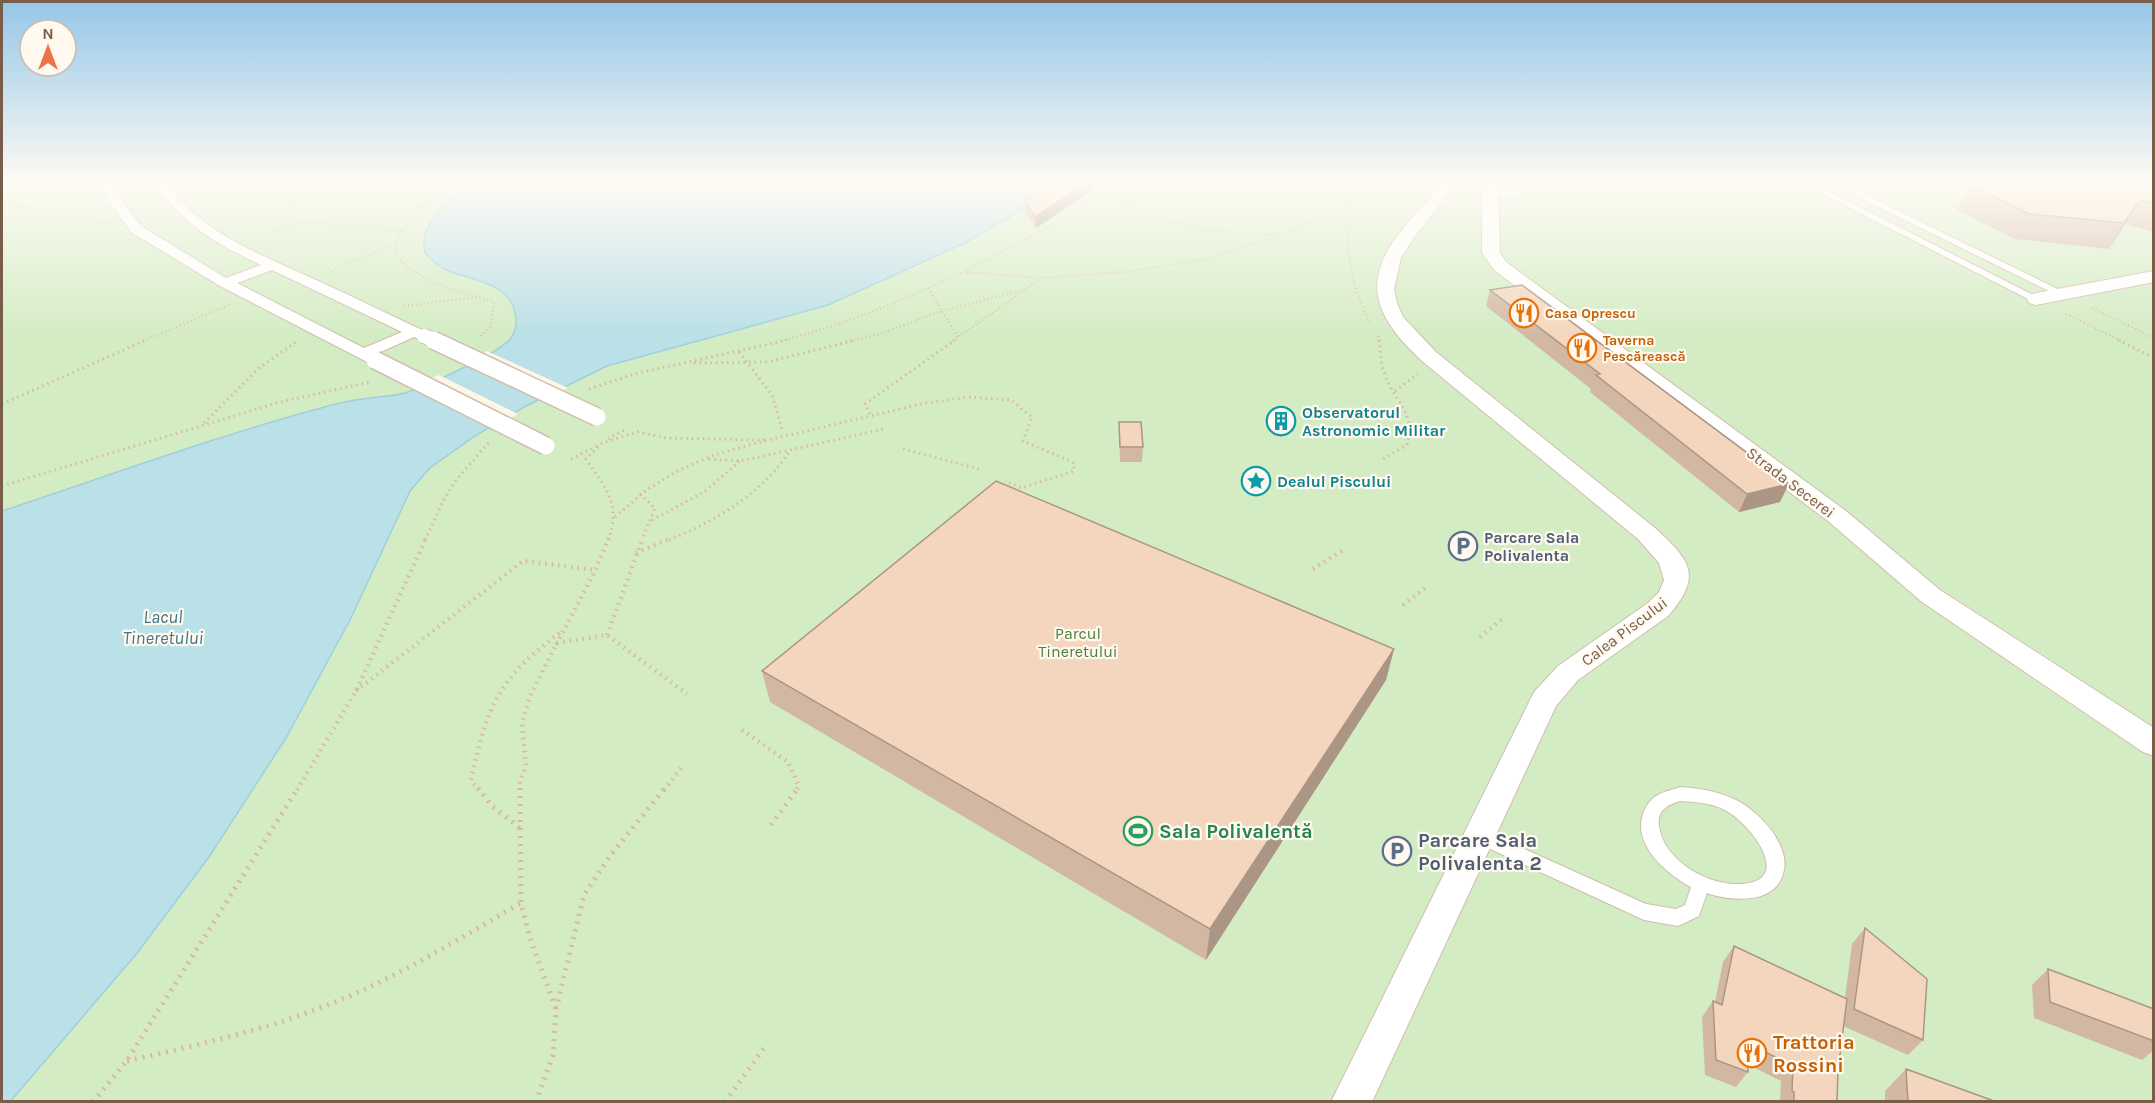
<svg xmlns="http://www.w3.org/2000/svg" width="2155" height="1103" viewBox="0 0 2155 1103" font-family="Karla,sans-serif">
  <style>
    .green { fill: #d3ecc4 }
    .water { fill: #bae0e8; stroke: #a0cfdb; stroke-width: 1.5 }
    .pier { fill: #fdf6e7 }
    .lines { fill: none; stroke-linecap: round; stroke-linejoin: round }
    .service-casing { stroke: #d0beac; stroke-width: 2 }
    .pedestrian-casing { stroke: #d0beac; stroke-width: 2 }
    .minor-casing { stroke: #d0beac; stroke-width: 2 }
    .path-far3 { stroke: #dab9a0; stroke-width: 2; stroke-dasharray: 1 3; stroke-linecap: butt }
    .path-far2 { stroke: #dab9a0; stroke-width: 3; stroke-dasharray: 1.5 4; stroke-linecap: butt }
    .path-far1 { stroke: #dab9a0; stroke-width: 4.5; stroke-dasharray: 1.5 5; stroke-linecap: butt }
    .path { stroke: #dab9a0; stroke-width: 5; stroke-dasharray: 2 6; stroke-linecap: butt }
    .service { fill: #fff; fill-rule: evenodd }
    .pedestrian { fill: #fff; fill-rule: evenodd }
    .minor { fill: #fff; fill-rule: evenodd }
    .pedestrian-bridge-far1-casing { stroke: #d0beac; stroke-width: 16; stroke-linecap: butt }
    .pedestrian-bridge-casing { stroke: #d0beac; stroke-width: 20; stroke-linecap: butt }
    .pedestrian-bridge-far1 { stroke: #fff; stroke-width: 14 }
    .pedestrian-bridge { stroke: #fff; stroke-width: 17 }
    .wall { fill: #d2b8a3 }
    .shaded-wall { fill: #ab9685 }
    .building { fill: #f4d6be; stroke: #ab9685; stroke-width: 1.5 }
    .labels { text-anchor: middle; stroke-width: 4.5; stroke-linejoin: round; paint-order: stroke }
    .far-food-label { font-size: 14px; font-weight: bold; fill: #c56008; stroke: #fff9ef; text-anchor: start }
    .culture-label { font-size: 16px; font-weight: bold; fill: #0d838f; stroke: #fff9ef; text-anchor: start }
    .street-label { font-size: 16px; fill: #795d4a; stroke: #fff9ef }
    .service-label { font-size: 16px; font-weight: bold; fill: #4e5e75; stroke: #fff9ef; text-anchor: start }
    .park-label { font-size: 16px; fill: #507f41; stroke: #fff9ef }
    .water-label { font-size: 18px; font-style: italic; fill: #3f7786; stroke: #fff9ef }
    .near-leisure-label { font-size: 20px; font-weight: bold; fill: #27864d; stroke: #fff9ef; text-anchor: start }
    .near-service-label { font-size: 20px; font-weight: bold; fill: #4e5e75; stroke: #fff9ef; text-anchor: start }
    .near-food-label { font-size: 20px; font-weight: bold; fill: #c56008; stroke: #fff9ef; text-anchor: start }
  </style>
  <rect width="100%" height="100%" fill="#fdf6e7"/>
  <path class="green" d="M2 183H2153V1101L2 1102Z"/>
  <path class="water" d="M473 183H1054L1026 202 1021 210 967 242 828 305 607 366 526 406 475 436 430 468 410 491 351 618 286 738 209 857 138 952 10 1102 2 1101V511C108 476 213 437 321 408 337 403 353 400 370 398 381 396 395 396 405 393 426 386 498 354 510 339 516 333 517 322 515 313 509 280 465 280 442 268 436 264 430 258 425 253 424 247 423 240 425 235 431 213 455 195 473 183Z"/>
  <path class="pier" d="M487 351 568 388 543 401 463 364Z
    M439 375 518 414 494 428 412 386Z"/>
  <g class="lines">
    <g class="service-casing">
      <path id="service" d="M1801 183H1812L2041 299 2036 302 2032 301Z
        M1830 183H1841L2068 294 2063 297 2059 296Z
        M1490 188 1515 190 1519 193 1515 196 1487 193V189Z
        M1680 787C1698 788 1717 791 1734 799 1758 810 1792 845 1783 874 1774 905 1730 901 1707 893L1699 916 1678 926 1644 920 1473 841 1470 836 1473 831 1479 829 1485 831 1646 904 1676 909 1685 905 1691 887C1665 873 1629 842 1645 809 1648 803 1652 798 1658 795 1664 791 1673 790 1680 787ZM1680 801C1695 802 1712 803 1725 810 1751 824 1797 883 1738 884 1706 885 1663 859 1659 826 1657 811 1667 805 1680 801Z"/>
    </g>
    <g class="pedestrian-casing">
      <path id="pedestrian" d="M101 183H113L121 200 141 226 226 278 261 265C216 244 183 225 155 183H167C203 235 261 254 316 280 354 297 391 316 429 333L432 336 424 341 414 337 376 354 383 360 375 365 369 363 220 286 131 232 109 201ZM272 270 402 332 364 348 237 283Z"/>
    </g>
    <g class="minor-casing">
      <path id="minor" d="M1441 183H1457L1415 236 1401 258 1394 289 1397 303 1403 317 1436 352 1655 528C1691 561 1703 576 1668 616L1578 680 1556 706 1372 1102H1331L1534 692 1558 666 1648 603 1659 592 1664 580 1659 563 1638 539 1422 361C1376 318 1359 283 1402 230 1415 214 1429 200 1441 183Z
        M1482 183H1498L1500 253 1506 262 1846 511 1940 590 2154 728V756L2143 752 1922 602 1828 521 1494 270 1482 253Z
        M2154 271V282L2036 305 2029 303 2027 299 2029 295 2036 293Z"/>
    </g>
    <path class="path-far3" d="M450 183C434 196 398 223 396 245 393 276 471 295 494 302L490 327 479 338
      M2 185 15 187 49 183
      M1105 191 1162 219 1206 231 1282 235 1334 212 1367 183
      M197 195C262 200 332 179 394 188 406 190 418 196 429 200
      M1347 201C1345 245 1350 286 1371 325
      M2 203 107 223
      M327 222 338 226 403 230
      M282 226 421 208
      M266 244 282 226 296 183
      M331 271 396 243
      M966 272 1041 278 1125 272 1206 259 1282 235
      M928 288 958 337
      M404 306 477 297
      M2092 308 2154 338
      M2066 314 2121 341
      M1378 336 1379 341
      M143 341 229 305
      M781 341C863 320 943 284 1018 243 1052 225 1085 208 1115 183
      M850 341 880 334 938 312 1024 290
      M953 341 1040 279"/>
    <path class="path-far2" d="M1379 340C1381 351 1380 362 1384 372 1394 405 1415 405 1407 445L1381 460
      M2118 340 2154 358
      M739 352 772 395 783 433
      M694 363 767 362 856 340
      M589 389 634 374 787 340
      M1395 391 1418 374
      M2 404 146 340
      M870 414 865 404 955 340
      M204 423 259 368 297 341
      M608 439 624 430
      M903 449 979 469
      M571 459 599 445
      M709 459 741 461 884 429
      M2 486 280 402 370 382
      M640 494 655 508 642 540
      M615 517 644 492 675 472 714 455 764 441 921 404 968 397 1011 400 1032 417 1023 441 1074 463V471L1021 488 1005 481
      M652 520 704 492 740 461
      M425 540 444 499 457 479 490 441
      M608 540C622 503 605 488 586 459L602 443 638 432 667 438 766 440
      M669 540C717 520 760 495 789 452"/>
    <path class="path-far1" d="M609 538 594 573 557 643 607 635 687 694
      M636 553 672 538
      M1313 569 1343 550
      M1403 605 1428 586
      M607 635 643 538
      M1480 637 1505 617
      M356 691 523 561 595 570
      M742 730 788 762 799 786 796 790
      M297 790 356 691 426 538
      M479 790 471 780C488 703 498 679 562 631
      M520 790V781L526 766 522 723 530 696 557 643
      M664 790 681 768"/>
    <path class="path" d="M478 788 492 806 521 829
      M520 788 521 903 530 938 556 1009
      M771 825 798 788
      M127 1061C197 1045 268 1030 335 1002 400 976 460 938 521 903
      M93 1102 126 1062 298 788
      M536 1102 553 1055 556 1009 584 895 610 856 665 788
      M725 1102 764 1048"/>
    <use href="#service" class="service"/>
    <use href="#pedestrian" class="pedestrian"/>
    <use href="#minor" class="minor"/>
    <g class="pedestrian-bridge-far1-casing">
      <path id="pedestrian-bridge-far1" d="M424 336 436 341"/>
    </g>
    <g class="pedestrian-bridge-casing">
      <path id="pedestrian-bridge" d="M433 340 597 417
        M375 360 546 446"/>
    </g>
    <use href="#pedestrian-bridge-far1" class="pedestrian-bridge-far1"/>
    <use href="#pedestrian-bridge" class="pedestrian-bridge"/>
  </g>
  <path class="wall" d="M1051 183H1104L1097 189H1094L1036 228 1025 213V202Z
    M1970 183H2154V232L2125 224 2109 249 2015 239 1957 210 1971 184Z
    M1490 290 1780 502 1739 512 1590 392 1591 389 1486 306Z
    M1119 422 1143 447 1142 462H1120Z
    M1394 649 1386 680 1206 960 770 702 762 671Z
    M1865 928 1923 1040 1908 1055 1843 1026 1838 1070 1837 1101H1780L1781 1081 1747 1064 1748 1072 1736 1087 1705 1075 1702 1017 1713 1001 1715 1002 1723 962 1734 946 1845 998 1852 944Z
    M2048 969 2154 1009V1050L2142 1060 2034 1018 2032 985Z
    M1906 1069 1994 1101H1885V1091Z"/>
  <path class="shaded-wall" d="M1086 183H1094V189L1036 228 1035 217Z
    M1097 183H1104L1097 189Z
    M2140 200 2125 224 2109 249 2124 223Z
    M1789 484 1780 502 1739 512 1747 494Z
    M1394 649 1386 680 1206 960 1210 929Z"/>
  <path class="building" d="M1051 183H1086L1035 217 1025 202Z
    M1972 183H2154V203L2140 200 2124 223 2029 214 1970 185Z
    M1522 285 1789 484 1747 494 1596 375 1600 374 1490 290Z
    M1119 422H1141L1143 447H1120Z
    M996 481 1394 649 1210 929 762 671Z
    M1865 928 1927 979 1923 1040 1854 1009Z
    M1734 946 1847 999 1838 1070 1837 1101H1794V1092L1792 1091 1793 1066 1746 1042 1748 1072 1716 1060 1713 1001 1722 1005Z
    M2048 969 2154 1009V1041L2050 1002Z
    M1906 1069 1994 1101H1908Z"/>
  <linearGradient id="sky" x2="0" y2="1"><stop stop-color="#95c6e8"/><stop offset="0.54" stop-color="#fefbf4"/><stop offset="1" stop-color="#fefbf4" stop-opacity="0"/></linearGradient>
  <rect width="2155" height="338" fill="url(#sky)"/>
  <defs>
    <g id="restaurant-ring" transform="scale(1.5)"><circle r="9.5" fill="#fff9ef" stroke="#e8710a" stroke-width="1.5"/><path d="M-5-6h1v4h1v-4h1v4h1v-4h1v5L-1.5 .5V6h-2V.5L-5-1ZM5-6V6H3V1.5H1.5Q1.5-4 5-6Z" fill="#e8710a"/></g>
    <g id="building-ring" transform="scale(1.5)"><circle r="9.5" fill="#fff9ef" stroke="#0f9aa8" stroke-width="1.5"/><path d="M-4-6H4V6H1V3H-1V6H-4ZM-2.5-4.3h1.7v1.8h-1.7ZM.8-4.3h1.7v1.8H.8ZM-2.5-1h1.7V.8h-1.7ZM.8-1h1.7V.8H.8Z" fill="#0f9aa8"/></g>
    <g id="sight-ring" transform="scale(1.5)"><circle r="9.5" fill="#fff9ef" stroke="#0f9aa8" stroke-width="1.5"/><path d="M0-6L1.8-2.2L6-1.7L2.9 1.2L3.7 5.4L0 3.3L-3.7 5.4L-2.9 1.2L-6-1.7L-1.8-2.2Z" fill="#0f9aa8"/></g>
    <g id="parking-ring" transform="scale(1.5)"><circle r="9.5" fill="#fff9ef" stroke="#5c6f8a" stroke-width="1.5"/><path d="M-3.5-5.5H1a3.5 3.5 0 0 1 0 7H-1V5.5H-3.5ZM-1-3.4V-.6H.8a1.4 1.4 0 0 0 0-2.8Z" fill="#5c6f8a"/></g>
    <g id="stadium-ring" transform="scale(1.5)"><circle r="9.5" fill="#fff9ef" stroke="#2e9e5b" stroke-width="1.5"/><path d="M0-5a6.5 5 0 1 0 0 10a6.5 5 0 1 0 0-10ZM-3.5-1.8h7v3.6h-7Z" fill="#2e9e5b"/></g>
  </defs>
  <g fill-rule="evenodd">
    <use href="#restaurant-ring" x="1524" y="313"/>
    <use href="#restaurant-ring" x="1582" y="348"/>
    <use href="#building-ring" x="1281" y="421"/>
    <use href="#sight-ring" x="1256" y="481"/>
    <use href="#parking-ring" x="1463" y="546"/>
    <use href="#stadium-ring" x="1138" y="831"/>
    <use href="#parking-ring" x="1397" y="851"/>
    <use href="#restaurant-ring" x="1752" y="1053"/>
  </g>
  <g class="labels">
    <g class="far-food-label">
      <text x="1545" y="318">Casa Oprescu</text>
      <text x="1603" y="345">Taverna<tspan x="1603" dy="16">Pescărească</tspan></text>
    </g>
    <g class="culture-label">
      <text x="1302" y="418">Observatorul<tspan x="1302" dy="18">Astronomic Militar</tspan></text>
      <text x="1277" y="487">Dealul Piscului</text>
    </g>
    <g class="street-label">
      <text transform="translate(1791 482) rotate(37)" y="6">Strada Secerei</text>
      <text transform="translate(1624 631) rotate(-37)" y="6">Calea Piscului</text>
    </g>
    <g class="service-label">
      <text x="1484" y="543">Parcare Sala<tspan x="1484" dy="18">Polivalenta</tspan></text>
    </g>
    <g class="park-label">
      <text x="1078" y="639">Parcul<tspan x="1078" dy="18">Tineretului</tspan></text>
    </g>
    <g class="water-label">
      <text x="163" y="623">Lacul<tspan x="163" dy="21">Tineretului</tspan></text>
    </g>
    <g class="near-leisure-label">
      <text x="1159" y="838">Sala Polivalentă</text>
    </g>
    <g class="near-service-label">
      <text x="1418" y="847">Parcare Sala<tspan x="1418" dy="23">Polivalenta 2</tspan></text>
    </g>
    <g class="near-food-label">
      <text x="1773" y="1049">Trattoria<tspan x="1773" dy="23">Rossini</tspan></text>
    </g>
  </g>
  <rect width="2155" height="1103" fill="none" stroke="#795d4a" stroke-width="6"/>
  <g transform="translate(48 48)"><circle r="28" fill="#fff9ef" stroke="#c9bbad" stroke-width="1.5"/>
  <path d="M0-4.5L10 22L0 15L-10 22Z" fill="#ec7448"/>
  <text y="-9" font-size="16" font-weight="bold" text-anchor="middle" fill="#795d4a">N</text>
  </g>
</svg>
